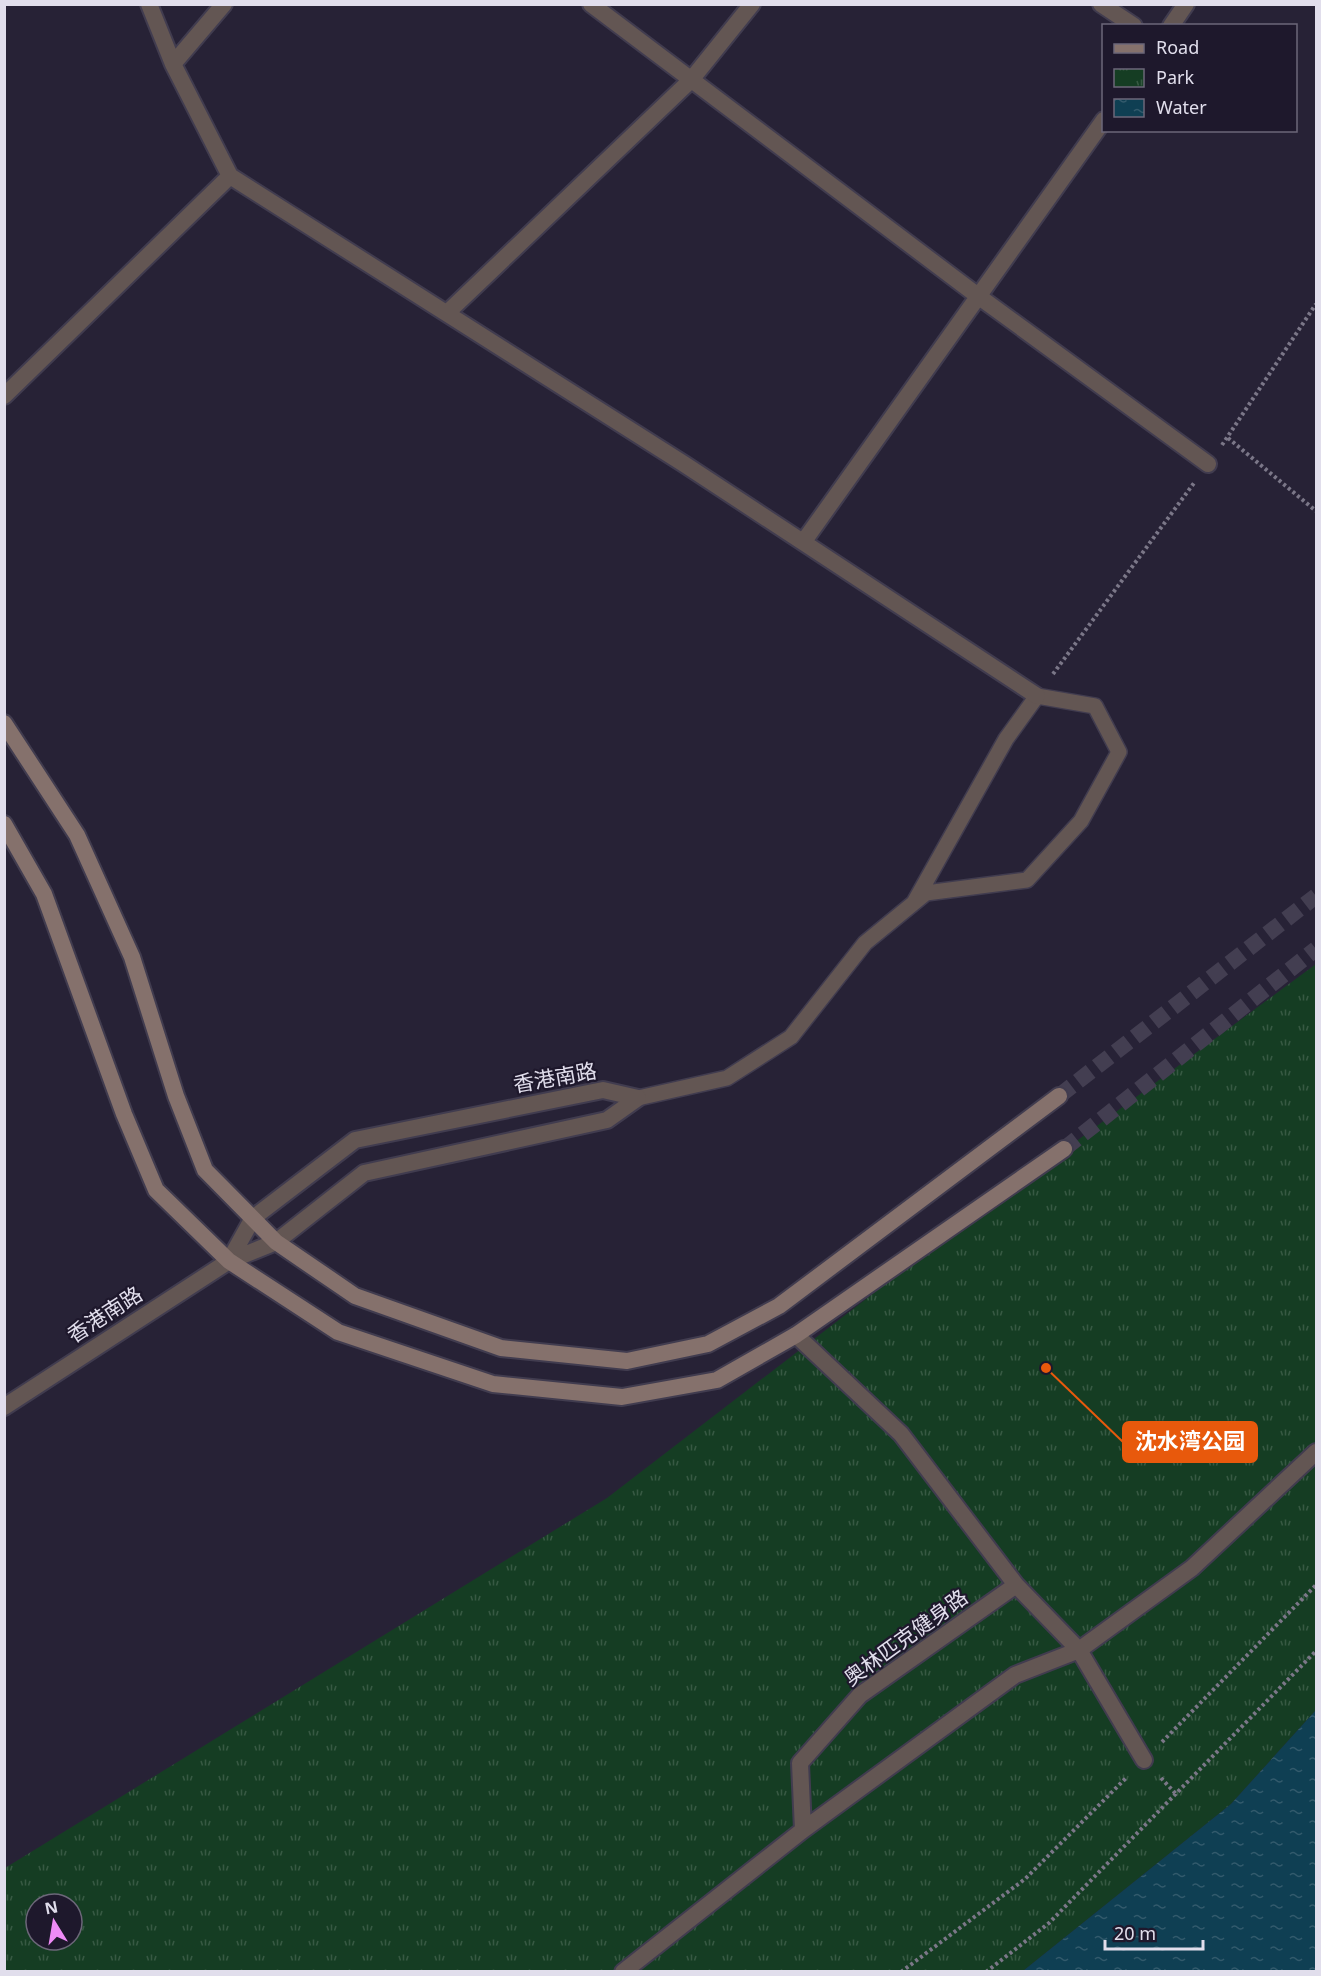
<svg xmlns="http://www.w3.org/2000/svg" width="1321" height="1976" viewBox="0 0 1321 1976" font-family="'Noto Sans','Noto Sans SC',sans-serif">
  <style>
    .park { fill: url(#park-tufts); fill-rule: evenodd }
    .water { fill: url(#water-ripples) }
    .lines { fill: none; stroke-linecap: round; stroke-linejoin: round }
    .secondary-tunnel { stroke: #433e51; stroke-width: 16; stroke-dasharray: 16 8; stroke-linecap: butt }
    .service-casing { stroke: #413c4f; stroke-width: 18 }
    .pedestrian-casing { stroke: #413c4f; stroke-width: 20 }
    .minor-casing { stroke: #413c4f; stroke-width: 20 }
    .secondary-casing { stroke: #413c4f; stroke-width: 20 }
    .path { stroke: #7b7788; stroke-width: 4; stroke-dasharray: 3 3; stroke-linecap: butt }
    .service { stroke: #635653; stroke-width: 15 }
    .pedestrian { stroke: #635653; stroke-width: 16 }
    .minor { stroke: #635653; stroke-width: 16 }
    .secondary { stroke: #85716c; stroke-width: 16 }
    .labels { text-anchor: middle; stroke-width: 4.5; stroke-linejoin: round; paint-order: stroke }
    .street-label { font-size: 21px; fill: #e1deec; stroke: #1e182c }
    .leader { fill: none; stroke: #e8590c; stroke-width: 2 }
    .callout-dot { fill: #e8590c; stroke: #1e182c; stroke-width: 2 }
    .callout { fill: #e8590c; stroke: #e8590c; stroke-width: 2 }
    .callout-label { font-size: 22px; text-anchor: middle; font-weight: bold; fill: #fff }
  </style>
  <defs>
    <pattern id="park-tufts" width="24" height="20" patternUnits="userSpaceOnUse" patternTransform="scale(1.5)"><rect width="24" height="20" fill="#153d23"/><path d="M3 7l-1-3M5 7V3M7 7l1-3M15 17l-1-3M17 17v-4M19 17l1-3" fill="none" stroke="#375943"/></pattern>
    <pattern id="water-ripples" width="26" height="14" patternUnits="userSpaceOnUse" patternTransform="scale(1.5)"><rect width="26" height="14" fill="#0f3f53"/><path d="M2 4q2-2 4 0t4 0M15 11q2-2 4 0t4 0" fill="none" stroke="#325a6c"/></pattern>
  </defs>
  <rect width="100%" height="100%" fill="#272236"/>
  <path class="park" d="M1316 964V1710L1231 1804 1023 1971 5 1972V1868L607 1498 944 1239ZM36 1904H72V1940H36Z"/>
  <path class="water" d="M1316 1710V1971H1023L1231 1804Z"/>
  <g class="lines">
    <path class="secondary-tunnel" d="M1059 1096 1316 896
      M1064 1149 1316 949"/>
    <g class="service-casing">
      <path id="service" d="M638 1098 727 1078 791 1037 865 943 926 893 1027 880 1081 821 1119 752 1095 706 1037 696 1006 739 915 901"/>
    </g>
    <g class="pedestrian-casing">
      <path id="pedestrian" d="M149 4 173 64
        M224 4 173 64 230 176 684 464 1037 696
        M591 4 978 296 1208 464
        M1101 4 1134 26
        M1171 26 1186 4
        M447 313 691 80 752 4
        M4 396 230 176
        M804 541 1104 120"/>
    </g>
    <g class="minor-casing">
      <path id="minor" d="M229 1261 253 1218 355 1140 603 1090 638 1098
        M796 1335 901 1434 1016 1585 1079 1650 1144 1760
        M4 1407 229 1261 276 1242 364 1173 607 1120 638 1098
        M803 1830 800 1763 860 1695 1016 1585
        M623 1972 803 1830 1015 1675 1079 1650 1192 1568 1316 1452"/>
    </g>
    <g class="secondary-casing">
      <path id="secondary" d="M4 723 77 835 132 957 176 1096 205 1170 276 1242 355 1296 501 1348 627 1361 708 1344 779 1306 1059 1096
        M4 824 44 894 124 1114 156 1190 229 1261 338 1332 493 1384 622 1397 717 1380 796 1335 1064 1149"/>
    </g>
    <path class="path" d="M1228 438 1316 511
      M1222 445 1316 304
      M1053 674 1194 483
      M1162 1742 1316 1585
      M1161 1778 1176 1794
      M901 1972 1025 1879 1127 1777
      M986 1972 1049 1923 1316 1651"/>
    <use href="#service" class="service"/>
    <use href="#pedestrian" class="pedestrian"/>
    <use href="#minor" class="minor"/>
    <use href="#secondary" class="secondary"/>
  </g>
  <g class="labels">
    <g class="street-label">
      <text transform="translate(555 1078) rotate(-10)" y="7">香港南路</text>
      <text transform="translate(105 1315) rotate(-33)" y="7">香港南路</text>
      <text transform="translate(906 1638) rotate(-36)" y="7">奥林匹克健身路</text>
    </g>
  </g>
  <path class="leader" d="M1046 1368L1123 1442"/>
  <circle class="callout-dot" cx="1046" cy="1368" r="6"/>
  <rect class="callout" x="1123" y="1422" width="134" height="40" rx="6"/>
  <g class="callout-label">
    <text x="1190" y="1449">沈水湾公园</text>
  </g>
  <rect width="1321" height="1976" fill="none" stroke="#e1deec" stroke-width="12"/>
  <rect x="1102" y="24" width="195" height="108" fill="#1e182c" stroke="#6c6779" stroke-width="1.5"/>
  <rect x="1114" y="44" width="30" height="9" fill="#85716c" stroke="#6c6779" stroke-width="1.5"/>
  <text x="1156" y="54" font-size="18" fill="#e1deec">Road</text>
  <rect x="1114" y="69" width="30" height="18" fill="url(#park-tufts)" stroke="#6c6779" stroke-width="1.5"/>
  <text x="1156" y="84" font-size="18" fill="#e1deec">Park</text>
  <rect x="1114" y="99" width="30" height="18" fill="url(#water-ripples)" stroke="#6c6779" stroke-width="1.5"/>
  <text x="1156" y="114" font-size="18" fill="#e1deec">Water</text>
  <g transform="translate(54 1922) rotate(349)"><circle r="28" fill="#1e182c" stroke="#6c6779" stroke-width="1.5"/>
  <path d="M0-4.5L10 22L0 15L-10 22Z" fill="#ef8bf7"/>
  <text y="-9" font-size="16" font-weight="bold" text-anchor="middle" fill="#e1deec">N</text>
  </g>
  <path d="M1105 1940v9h98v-9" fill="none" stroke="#e1deec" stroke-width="3"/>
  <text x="1114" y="1940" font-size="18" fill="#e1deec" stroke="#1e182c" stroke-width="4.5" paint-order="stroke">20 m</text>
</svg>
